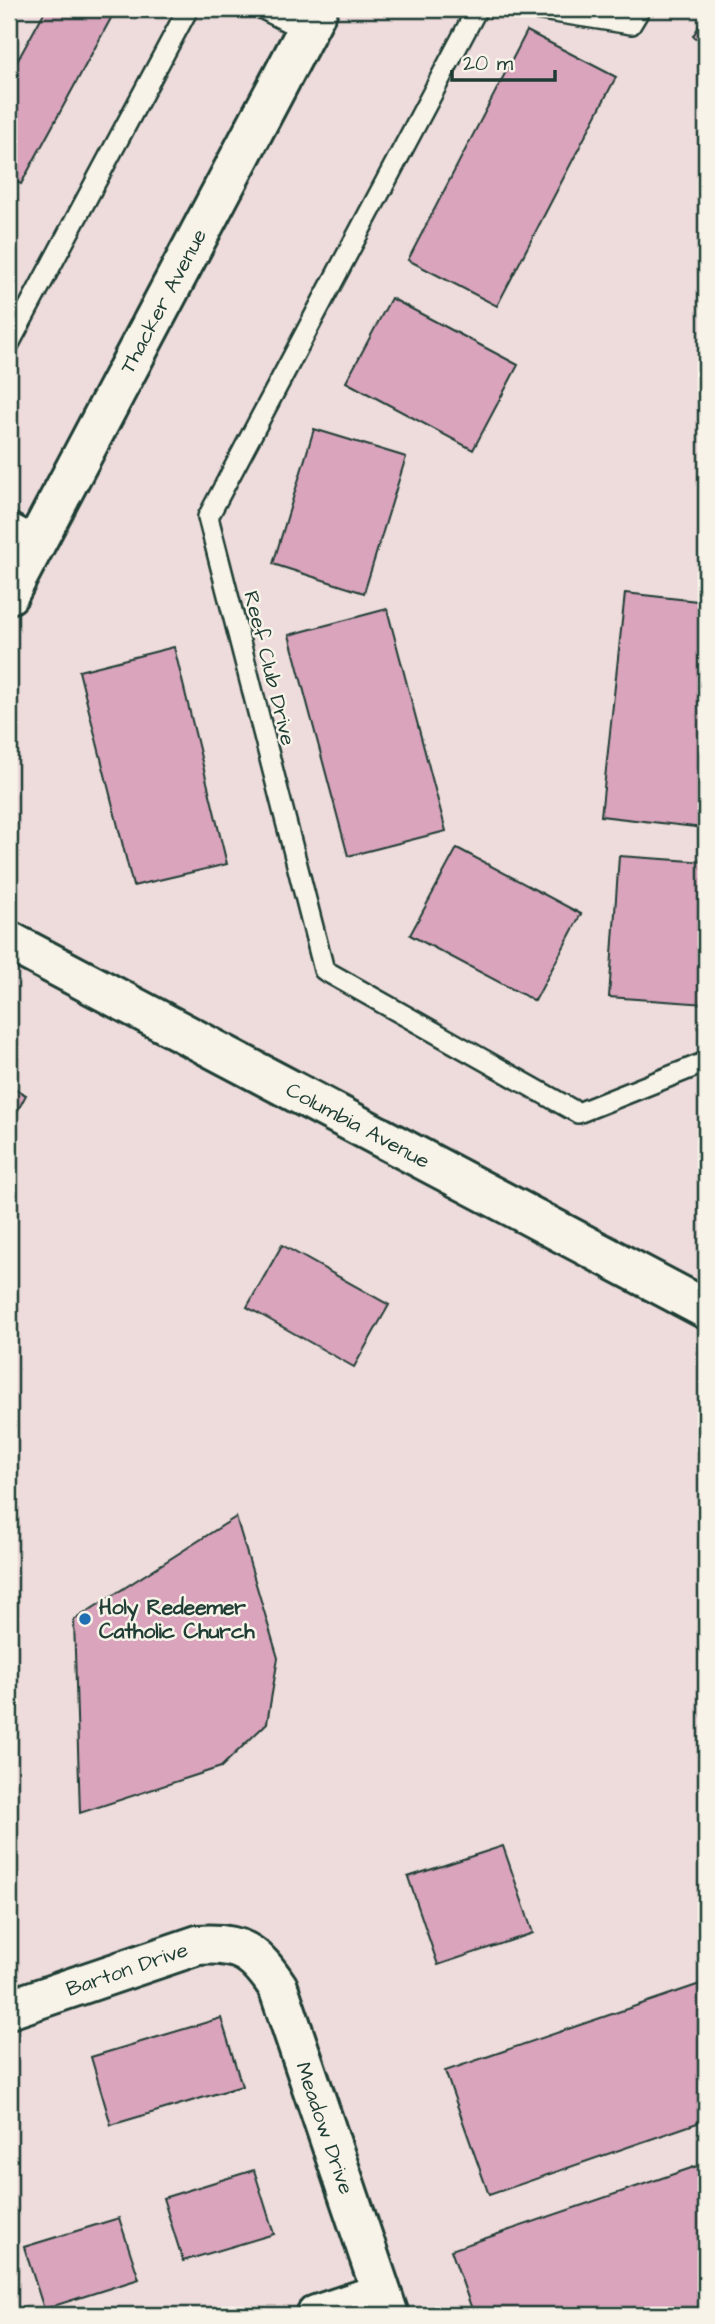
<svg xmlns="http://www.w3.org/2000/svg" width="715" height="2324" viewBox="0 0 715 2324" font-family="'Architects Daughter',sans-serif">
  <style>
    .building { fill: #d9a4bc; stroke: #1f3d34; stroke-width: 2 }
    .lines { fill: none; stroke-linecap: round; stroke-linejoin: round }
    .lane-casing { stroke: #1f3d34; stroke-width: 24 }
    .street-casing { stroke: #1f3d34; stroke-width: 44 }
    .secondary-casing { stroke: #1f3d34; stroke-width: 44 }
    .lane { stroke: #f7f3e8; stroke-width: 19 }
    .street { stroke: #f7f3e8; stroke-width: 38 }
    .secondary { stroke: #f7f3e8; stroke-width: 38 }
    .poi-dot { fill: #1f6fb2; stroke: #f7f3e8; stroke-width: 2.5 }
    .labels { text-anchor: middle; stroke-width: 5; stroke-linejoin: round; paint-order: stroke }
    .street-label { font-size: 21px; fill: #1f3d34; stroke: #f7f3e8 }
    .poi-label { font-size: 21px; font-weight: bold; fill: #1f3d34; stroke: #f7f3e8; text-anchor: start }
  </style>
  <rect width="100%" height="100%" fill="#eedbdb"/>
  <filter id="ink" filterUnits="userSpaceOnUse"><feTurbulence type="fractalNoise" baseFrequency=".0143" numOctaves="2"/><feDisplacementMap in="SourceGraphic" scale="14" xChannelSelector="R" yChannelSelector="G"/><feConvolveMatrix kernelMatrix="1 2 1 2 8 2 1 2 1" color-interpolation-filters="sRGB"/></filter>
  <g filter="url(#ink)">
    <path class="building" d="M46 9H116L21 184 9 177V76Z
      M706 15V44L693 36Z
      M527 31 616 77 497 306 408 260Z
      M391 298 518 365 473 450 346 382Z
      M314 429 406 457 364 593 273 564Z
      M625 593 706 602V797L703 828 601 816Z
      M387 609 446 831 348 856 289 635Z
      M174 647 227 864 133 886 79 671Z
      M457 848 581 914 535 1001 410 935Z
      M619 856 706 862V1004L609 997Z
      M9 1086 26 1095 9 1127Z
      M282 1245 389 1305 354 1367 247 1307Z
      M236 1517 278 1658 267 1723 221 1767 80 1813 74 1620Z
      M503 1846 533 1933 438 1965 408 1877Z
      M706 1982V2120L489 2195 445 2071Z
      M221 2018 242 2086 111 2125 91 2057Z
      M706 2163V2315H474L451 2250Z
      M254 2170 274 2234 183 2261 163 2198Z
      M119 2218 139 2279 44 2309 24 2247Z"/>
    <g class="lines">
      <g class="lane-casing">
        <path id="lane" d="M263 9 306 31
          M477 9 208 517 324 970 578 1113 706 1062
          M535 9 631 24 640 9
          M9 344 188 9
          M9 522 38 538"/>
      </g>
      <g class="street-casing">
        <path id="street" d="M9 2009 198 1945C240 1942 255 1952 278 1987L389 2315
          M316 2315 381 2293"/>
      </g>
      <g class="secondary-casing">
        <path id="secondary" d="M9 594 318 9
          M9 941 706 1309"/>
      </g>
      <use href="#lane" class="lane"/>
      <use href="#street" class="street"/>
      <use href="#secondary" class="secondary"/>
    </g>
  </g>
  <circle class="poi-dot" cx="85" cy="1619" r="7"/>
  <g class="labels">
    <g class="street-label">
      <text transform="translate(163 301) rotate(-62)" y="7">Thacker Avenue</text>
      <text transform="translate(270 668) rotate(76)" y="7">Reef Club Drive</text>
      <text transform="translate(358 1125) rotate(28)" y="7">Columbia Avenue</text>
      <text transform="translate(127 1969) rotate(-19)" y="7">Barton Drive</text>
      <text transform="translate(325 2128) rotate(71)" y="7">Meadow Drive</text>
    </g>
    <g class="poi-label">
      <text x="99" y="1614">Holy Redeemer<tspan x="99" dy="24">Catholic Church</tspan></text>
    </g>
  </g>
  <rect width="715" height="2324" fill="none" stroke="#f7f3e8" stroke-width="35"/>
  <rect x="18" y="18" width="680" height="2289" fill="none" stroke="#1f3d34" stroke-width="2.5" filter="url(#ink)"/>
  <path d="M452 70v10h103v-10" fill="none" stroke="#1f3d34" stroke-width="3.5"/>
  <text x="463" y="70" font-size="21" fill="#1f3d34" stroke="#f7f3e8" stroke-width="5" paint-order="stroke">20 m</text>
</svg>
